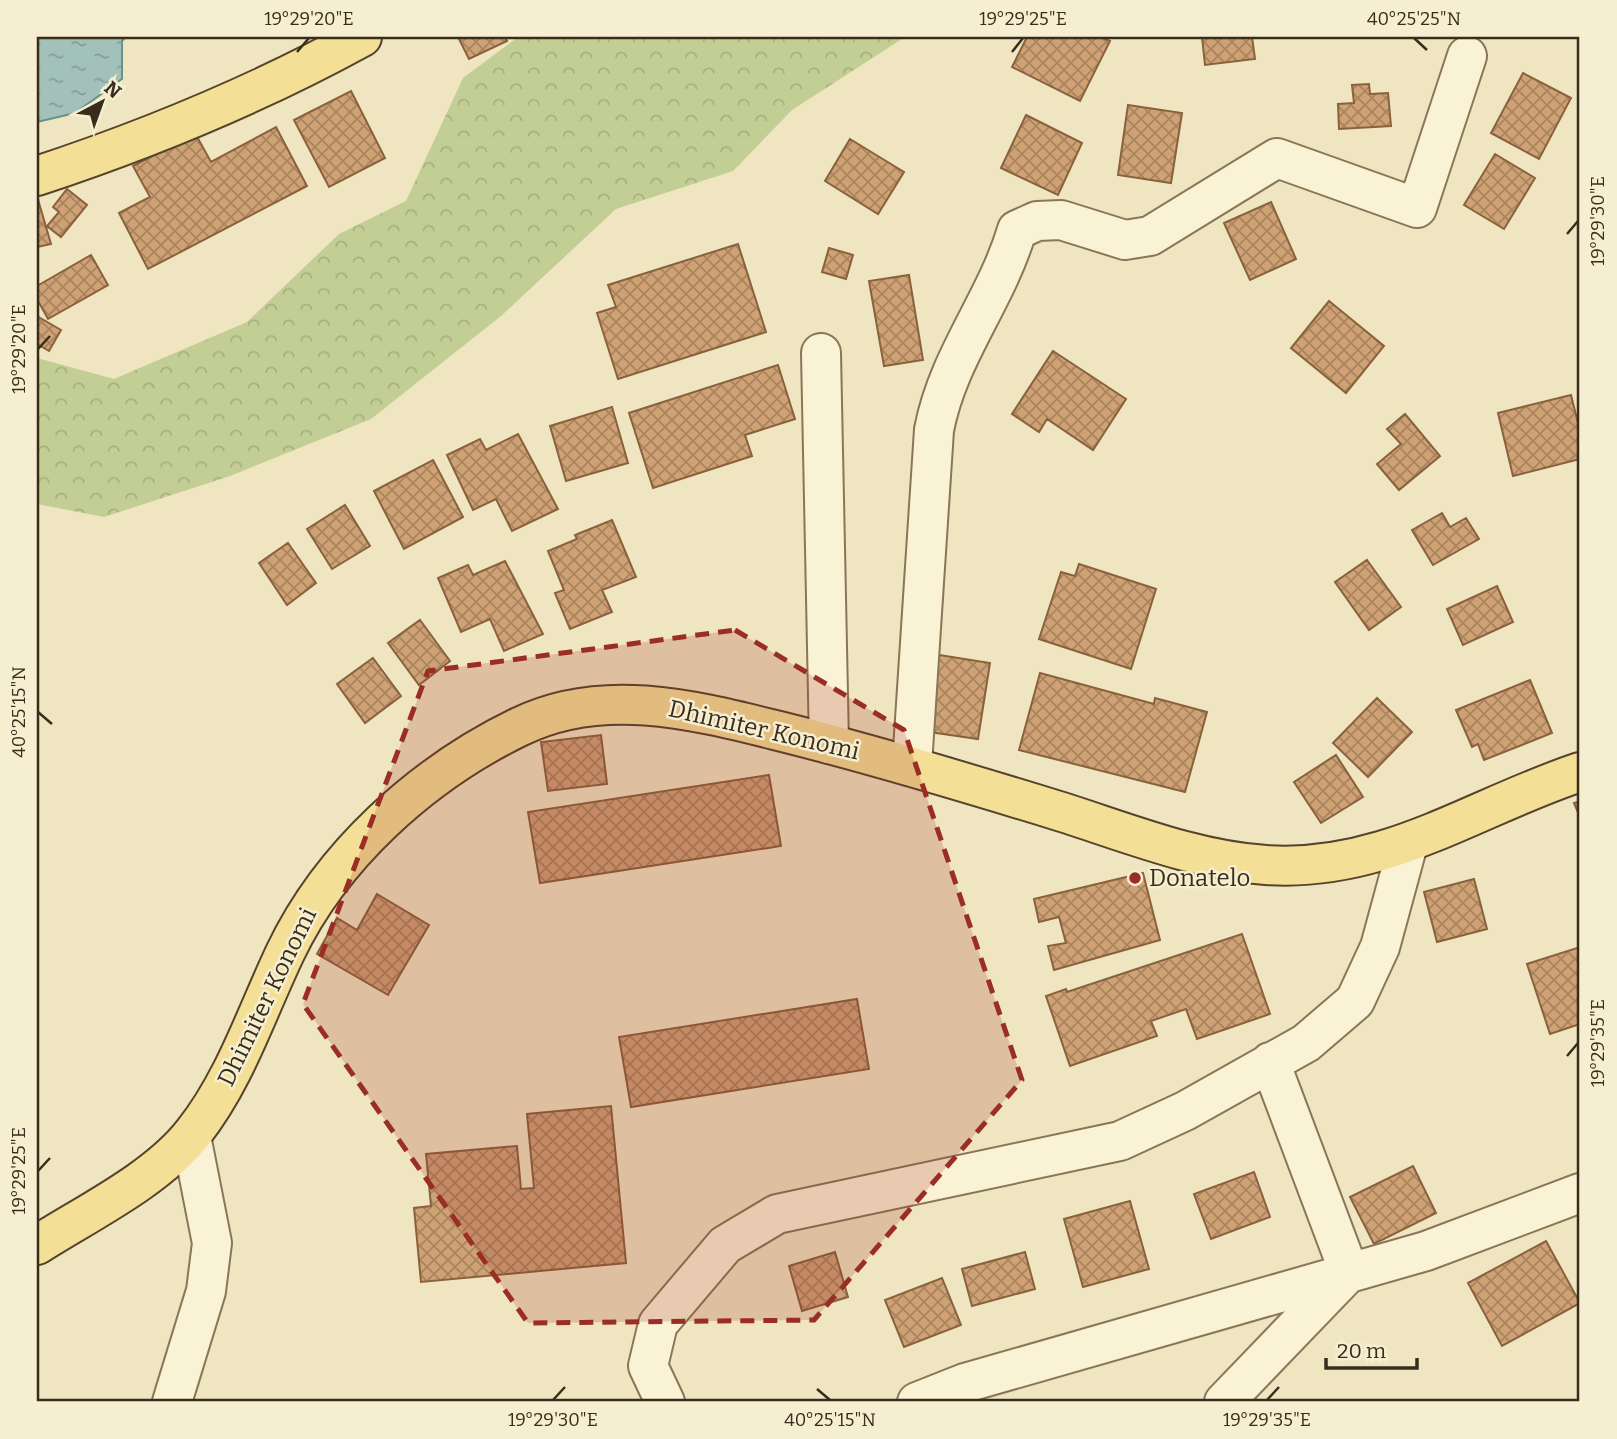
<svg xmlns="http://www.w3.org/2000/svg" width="1617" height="1439" viewBox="0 0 1617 1439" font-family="Bitter,serif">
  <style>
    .forest { fill: url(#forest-crowns) }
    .water { fill: url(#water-ripples); stroke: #6a8f89; stroke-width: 2 }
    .building { fill: url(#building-cross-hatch); stroke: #89613d; stroke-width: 2 }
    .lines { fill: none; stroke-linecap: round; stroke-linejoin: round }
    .minor-casing { stroke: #897657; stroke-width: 42 }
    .major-casing { stroke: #56432c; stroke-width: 42 }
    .minor { stroke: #faf2d4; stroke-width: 38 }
    .major { stroke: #f4df96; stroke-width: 38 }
    .marked { fill: #9a2e25; fill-opacity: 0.2; stroke: #9a2e25; stroke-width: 5; stroke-dasharray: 14 9; stroke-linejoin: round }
    .ticks { fill: none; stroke: #382c1c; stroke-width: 2.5 }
    .poi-dot { fill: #9a2e25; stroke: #f6eed0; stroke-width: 2.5 }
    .labels { text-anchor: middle; stroke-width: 5; stroke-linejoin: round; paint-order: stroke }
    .street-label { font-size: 24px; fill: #382c1c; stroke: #f6eed0 }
    .poi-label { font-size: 24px; fill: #382c1c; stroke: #f6eed0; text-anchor: start }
    .neatline { fill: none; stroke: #382c1c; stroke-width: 2.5 }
    .ticks-label { font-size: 18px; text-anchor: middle; fill: #382c1c }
  </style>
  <defs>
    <pattern id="forest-crowns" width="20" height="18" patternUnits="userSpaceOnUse" patternTransform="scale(1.75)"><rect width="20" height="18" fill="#c2ce94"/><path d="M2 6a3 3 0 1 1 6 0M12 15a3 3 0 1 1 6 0" fill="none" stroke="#a7b17f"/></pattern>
    <pattern id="water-ripples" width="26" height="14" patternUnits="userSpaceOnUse" patternTransform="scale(1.75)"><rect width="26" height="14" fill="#a3c1bb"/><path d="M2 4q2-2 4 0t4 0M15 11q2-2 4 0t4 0" fill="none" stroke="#869d97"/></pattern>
    <pattern id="building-cross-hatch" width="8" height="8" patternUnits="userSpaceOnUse" patternTransform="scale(1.75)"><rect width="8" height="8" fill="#cfa275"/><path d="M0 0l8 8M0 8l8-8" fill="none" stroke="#a9845f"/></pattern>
  </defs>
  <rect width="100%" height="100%" fill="#efe5c0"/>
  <path class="forest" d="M518 37H905L792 110 733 171 616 209 501 316 371 419 230 476 104 517 37 504V358L114 379 247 322 339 234 406 201 463 78Z"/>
  <path class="water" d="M37 37H126L122 41V79L75 113 37 122Z"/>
  <path class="building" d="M458 37H505L507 41 469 59Z
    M1027 37H1101L1110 41 1080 101 1012 67Z
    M1202 37H1252L1255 59 1205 65Z
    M1523 73 1571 98 1539 159 1491 133Z
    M1369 84 1370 94 1388 93 1391 126 1339 129 1338 104 1354 103 1352 85Z
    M351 91 385 158 329 187 294 120Z
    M1128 105 1182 113 1171 183 1118 175Z
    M1026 115 1082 143 1058 195 1001 168Z
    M276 127 307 186 148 269 119 213 150 197 133 166 195 133 211 162Z
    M850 139 904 172 878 214 825 181Z
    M1495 154 1535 178 1504 229 1464 205Z
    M67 189 87 205 61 237 47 226 59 212 53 207Z
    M37 196 51 244 37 247Z
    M1271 202 1296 259 1250 280 1224 223Z
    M738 244 766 332 618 379 597 313 616 307 608 285Z
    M829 248 853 255 846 279 822 272Z
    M91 255 108 285 48 319 37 299V286Z
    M909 275 923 360 884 366 869 281Z
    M1329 301 1384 346 1346 393 1291 348Z
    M37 316 61 330 49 351 37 344Z
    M1053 351 1126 399 1093 450 1047 419 1039 432 1012 414Z
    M778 365 795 419 745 435 752 456 653 488 629 413Z
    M1571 395 1580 431V459L1513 476 1498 413Z
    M612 407 628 463 566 481 550 426Z
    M1405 414 1440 456 1399 490 1377 464 1401 444 1387 429Z
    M518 434 558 509 512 531 496 499 473 510 447 455 480 439 486 450Z
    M433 460 463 517 404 549 374 491Z
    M345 505 370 546 332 569 307 529Z
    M1442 513 1450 527 1466 518 1479 539 1433 565 1412 530Z
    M612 520 636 577 602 590 612 612 570 629 555 593 564 590 548 551 577 539 575 535Z
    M288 543 316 583 287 605 259 563Z
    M1367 560 1401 607 1369 630 1335 582Z
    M505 561 543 634 504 651 490 619 461 632 438 578 468 565 473 575Z
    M1079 564 1156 589 1131 669 1039 639 1061 572 1075 576Z
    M1497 586 1513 622 1463 645 1447 609Z
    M420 620 450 661 419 685 388 643Z
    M927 653 990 663 978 739 915 730Z
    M373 658 401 696 365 723 337 684Z
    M1040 673 1154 704 1155 698 1207 712 1185 792 1019 750Z
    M1530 680 1552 733 1484 760 1478 744 1472 747 1456 710Z
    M1377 698 1412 732 1368 777 1333 743Z
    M601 735 607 784 548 791 541 742Z
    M1336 755 1363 797 1321 823 1294 782Z
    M769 775 781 846 540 883 528 812Z
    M1580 801V817L1574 803Z
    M1143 873 1160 940 1054 970 1048 946 1066 943 1059 917 1039 922 1034 899Z
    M1474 879 1487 929 1437 942 1424 892Z
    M377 894 429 925 388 995 317 954 337 918 357 930Z
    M1242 934 1270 1014 1197 1039 1186 1009 1151 1021 1157 1036 1070 1066 1046 996 1066 989 1067 992Z
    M1580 947V1024L1550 1034 1527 964Z
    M857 999 869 1069 631 1107 619 1037Z
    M611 1106 626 1263 421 1282 414 1208 431 1206 426 1154 517 1146 521 1189 534 1188 527 1114Z
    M1413 1166 1436 1213 1374 1244 1350 1197Z
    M1254 1172 1270 1217 1211 1239 1194 1194Z
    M1130 1201 1149 1269 1083 1287 1064 1219Z
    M1546 1241 1580 1303 1502 1346 1468 1283Z
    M835 1252 848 1297 802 1311 789 1266Z
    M1025 1252 1035 1289 972 1306 962 1269Z
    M942 1278 961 1325 904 1347 885 1300Z"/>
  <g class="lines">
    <g class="minor-casing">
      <path id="minor" d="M821 353 829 744
        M912 765 934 430C948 356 996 301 1017 230L1037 221 1061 220 1125 240 1150 236 1277 158 1417 208 1467 56
        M172 1402 206 1291 212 1243 191 1136
        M665 1402 648 1366 658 1324 725 1245 777 1214 1120 1141 1185 1111 1306 1043 1355 1001 1380 947 1408 844
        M917 1402 965 1383 1426 1251 1580 1193
        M1224 1402 1349 1272 1270 1062"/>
    </g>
    <g class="major-casing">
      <path id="major" d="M37 176C149 139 258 94 362 37
        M37 1245C87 1213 156 1180 193 1133 235 1080 256 1014 285 953 331 856 422 774 519 727 602 686 694 710 779 731 875 755 968 783 1062 812 1128 833 1197 861 1266 865 1384 873 1474 807 1580 772"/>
    </g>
    <use href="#minor" class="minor"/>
    <use href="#major" class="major"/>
  </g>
  <path class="marked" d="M735 630 904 730 1022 1080 814 1320 528 1323 303 1004 428 671Z"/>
  <path class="ticks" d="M1414 38 1427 50M297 52 309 38M1012 52 1023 38M1567 234 1578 221M38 349 50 336M38 712 52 724M1567 1056 1578 1043M38 1171 50 1158M817 1389 830 1400M553 1400 565 1387M1267 1400 1279 1387"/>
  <circle class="poi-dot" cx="1135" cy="878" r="7"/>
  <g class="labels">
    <g class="street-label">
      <text transform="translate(764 730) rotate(13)" y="8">Dhimiter Konomi</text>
      <text transform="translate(267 997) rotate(-64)" y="8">Dhimiter Konomi</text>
    </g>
    <g class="poi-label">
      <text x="1149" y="886">Donatelo</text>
    </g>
  </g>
  <rect width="1617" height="1439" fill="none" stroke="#f6eed0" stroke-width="77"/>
  <g transform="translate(102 102) rotate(41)" stroke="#f6eed0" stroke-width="5" paint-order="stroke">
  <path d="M0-5L12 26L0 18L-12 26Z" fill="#382c1c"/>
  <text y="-10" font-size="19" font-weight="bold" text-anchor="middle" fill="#382c1c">N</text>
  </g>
  <path d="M1326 1358v10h91v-10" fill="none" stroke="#382c1c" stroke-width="3.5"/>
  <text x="1337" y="1358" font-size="21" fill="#382c1c" stroke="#f6eed0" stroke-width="5" paint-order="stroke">20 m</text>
  <rect x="38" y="38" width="1540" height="1362" class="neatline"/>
  <g class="ticks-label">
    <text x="309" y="25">19°29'20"E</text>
    <text x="1023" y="25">19°29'25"E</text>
    <text x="1414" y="25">40°25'25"N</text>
    <text transform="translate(1598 221) rotate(-90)" y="6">19°29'30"E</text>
    <text transform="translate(19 349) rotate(-90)" y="6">19°29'20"E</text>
    <text transform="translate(19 712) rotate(-90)" y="6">40°25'15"N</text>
    <text transform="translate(1598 1043) rotate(-90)" y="6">19°29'35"E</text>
    <text transform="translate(19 1171) rotate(-90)" y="6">19°29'25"E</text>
    <text x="553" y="1426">19°29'30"E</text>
    <text x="830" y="1426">40°25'15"N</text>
    <text x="1267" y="1426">19°29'35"E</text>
  </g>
</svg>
